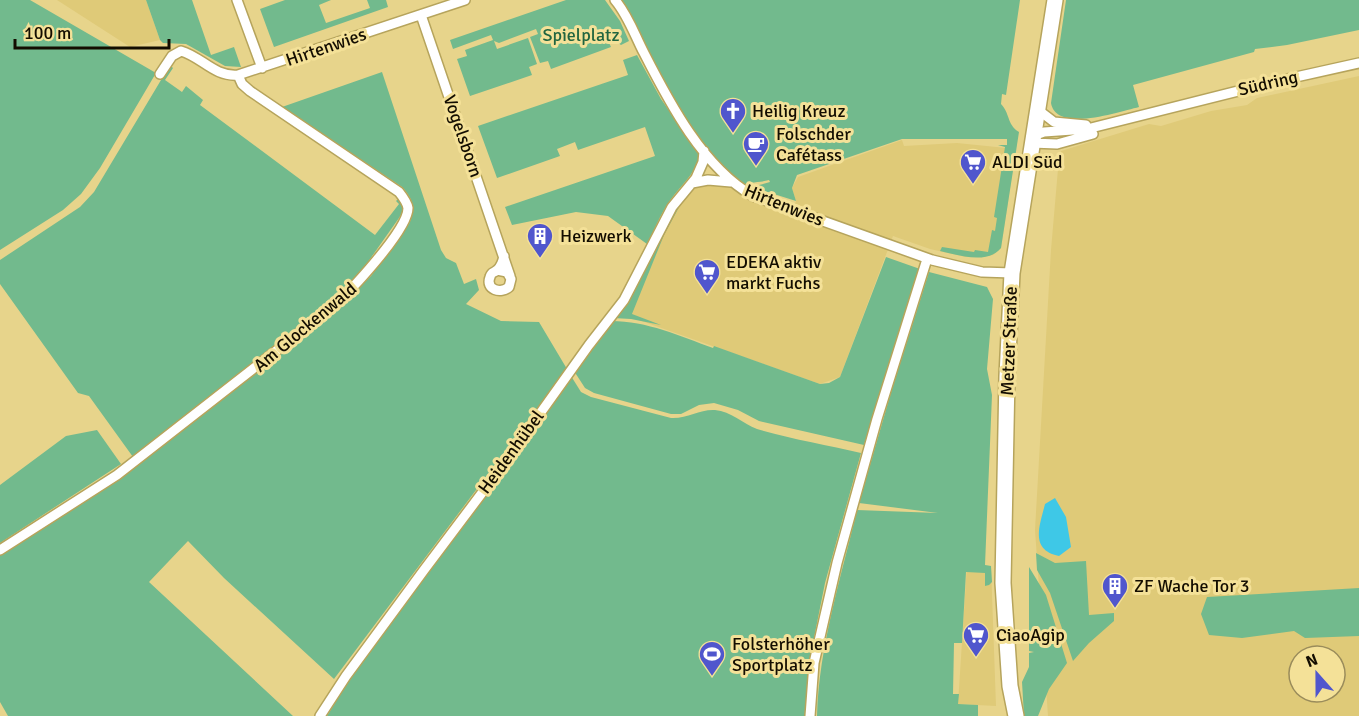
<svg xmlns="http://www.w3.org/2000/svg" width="1359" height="716" viewBox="0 0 1359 716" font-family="Signika,sans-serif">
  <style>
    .built { fill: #dfca78; fill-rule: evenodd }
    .green { fill: #72ba8d }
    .water { fill: #3ec8e7 }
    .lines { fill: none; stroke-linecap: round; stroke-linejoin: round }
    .minor-casing { stroke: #b6a45c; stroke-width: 12 }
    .primary-casing { stroke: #b6a45c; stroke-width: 18 }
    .minor { stroke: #fff; stroke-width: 9 }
    .primary { stroke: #fff; stroke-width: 15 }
    .labels { text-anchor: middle; stroke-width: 6; stroke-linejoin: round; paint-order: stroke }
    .park-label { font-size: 18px; fill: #216540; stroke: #f4e198 }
    .street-label { font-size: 18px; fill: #130d00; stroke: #f4e198 }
    .poi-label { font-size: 18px; fill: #130d00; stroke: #f4e198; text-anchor: start }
  </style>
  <rect width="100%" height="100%" fill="#e7d48b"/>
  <path class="built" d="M57 0H146L160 40 130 47Z
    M1359 76V716H1048L1035 530 1051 250 1058 169 1061 151 1149 124 1161 126 1211 111 1247 105 1257 98ZM1299 656H1335V692H1299Z
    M902 140 904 146 957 143 1016 149 1001 248 993 255 981 257H966L930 249 893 236 840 377 820 384 616 312 692 183 732 182 793 210 796 201 792 188 798 177Z
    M967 565 991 566 996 706 958 704Z"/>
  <path class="green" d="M0 0H30L156 73 100 168 81 194 63 210 0 250Z
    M146 0H192L211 55 234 47 241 67 225 66 186 44 163 43 160 40Z
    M285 0H331L319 5 326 23 370 8 367 0H386L388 7 274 47 260 9Z
    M566 0H605L620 21 629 41 621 45 605 34 611 47 551 69 548 61 540 63 530 37 538 34 536 29 499 43 494 41 497 49 528 38 537 64 529 67 532 75 470 96 457 59 467 56 465 50 493 40 491 35 453 49 450 40Z
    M616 0H1020L1006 95 1002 94 1001 104C1010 113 1007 125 1019 132L1001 248C987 265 958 255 940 251L942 247 974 252 975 250 988 252 992 230 995 231 997 218 994 217 1005 147 998 145H1007V139H902L797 175 792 188 796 201 752 187 770 182 769 180C759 183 748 181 738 187L677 112Z
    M1066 0H1359V30L1287 45 1255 49 1254 52 1133 85 1139 107C1119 112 1056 133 1051 103Z
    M637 55 661 99 701 156C694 175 680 186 669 202 660 215 654 231 647 244L608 216 576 212 512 225 505 207 655 156 645 127 578 150 575 142 557 149 560 156 497 178 478 126 628 75 623 60Z
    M170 65 173 68 165 80 182 92 186 86 203 100 200 105 375 235 399 204 396 201 399 198 402 204 403 211 399 218 363 269 340 294 133 457 89 396 78 393 0 284V260L80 207 94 192Z
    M382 72 441 250 446 258 456 263 464 284 476 279 479 290 466 304 501 321 539 322 567 369 334 679 224 578 188 541 149 582 293 716H8L0 702V555L118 480 335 312 371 276 409 224C416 208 413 199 402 187L282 107Z
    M685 196 664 235 632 314 661 325 631 319 613 318 671 218Z
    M886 257 920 269 864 445 759 421 738 410 714 403 699 405 681 414H671L594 393 585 388 574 371 611 321C647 321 680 336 713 348L714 346 820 384 829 383 840 377Z
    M929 272 987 287 993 299 987 369 992 395 985 565 991 566 992 582 989 585 985 586V573L966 572 962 643H954L953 694H959L958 704 978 705V716H817C819 646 841 578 857 510L938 513 859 503 892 389Z
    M571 376 581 392 591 397 671 418C687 419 700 409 715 410 731 411 743 424 757 429 791 439 827 445 861 453L825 583 809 663 805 716H327L355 670Z
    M97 430 121 464 0 543V485L66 436Z
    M1036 553 1055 563 1086 561 1089 615 1114 613V621L1089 643 1073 661 1050 593 1037 570Z
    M1029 567 1046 595 1067 663 1049 689 1038 716H1024L1022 682 1029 667V653L1034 652 1029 651Z
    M1359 588V636L1305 638 1294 631 1242 638 1209 635 1201 614 1207 597Z"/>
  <path class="water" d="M1055 498 1066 517 1071 547 1059 556C1029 550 1040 525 1045 504Z"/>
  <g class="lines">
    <g class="minor-casing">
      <path id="minor" d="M237 0 262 68
        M615 0C628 15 635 36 644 53 670 104 703 167 753 196L932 260 982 272 1012 273
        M421 15 510 276
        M160 74 172 56 181 51C202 57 214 77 238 75L465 0
        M1037 109 1054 122 1086 125
        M1033 136 1044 132 1087 129 1278 81 1359 63
        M1032 143 1057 144 1093 134
        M692 183 708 180 731 182
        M497 270 507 272 511 279 509 287C501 294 485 290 490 277 492 271 493 274 497 270 501 267 503 261 504 256
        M0 550 117 475 331 308C349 293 408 230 408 208 407 202 403 197 399 192L250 91 242 84 238 75
        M320 716 346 676 424 570 509 457 589 345 624 300 672 207 696 178 703 162 704 151
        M810 716 814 663 837 563 877 419 927 259"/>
    </g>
    <g class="primary-casing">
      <path id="primary" d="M1016 716 1010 686 1003 583 1007 376 1012 273 1055 0"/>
    </g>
    <use href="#minor" class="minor"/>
    <use href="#primary" class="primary"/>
  </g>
  <defs>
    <g id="church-pin" transform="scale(1.35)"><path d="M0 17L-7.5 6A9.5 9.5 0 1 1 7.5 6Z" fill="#5056cd" stroke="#f4e198"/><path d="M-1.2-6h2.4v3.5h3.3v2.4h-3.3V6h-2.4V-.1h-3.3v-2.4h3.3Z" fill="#fff"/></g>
    <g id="cafe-pin" transform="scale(1.35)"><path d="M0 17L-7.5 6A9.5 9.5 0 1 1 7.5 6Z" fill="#5056cd" stroke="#f4e198"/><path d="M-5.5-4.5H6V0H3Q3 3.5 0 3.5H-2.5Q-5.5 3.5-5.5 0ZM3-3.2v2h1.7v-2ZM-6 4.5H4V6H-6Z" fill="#fff"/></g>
    <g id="supermarket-pin" transform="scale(1.35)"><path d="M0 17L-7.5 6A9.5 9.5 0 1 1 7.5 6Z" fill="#5056cd" stroke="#f4e198"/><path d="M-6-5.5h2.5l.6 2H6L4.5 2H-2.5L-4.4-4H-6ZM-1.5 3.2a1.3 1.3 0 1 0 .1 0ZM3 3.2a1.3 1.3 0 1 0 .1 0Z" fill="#fff"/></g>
    <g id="building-pin" transform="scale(1.35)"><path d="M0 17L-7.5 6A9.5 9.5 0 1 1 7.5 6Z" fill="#5056cd" stroke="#f4e198"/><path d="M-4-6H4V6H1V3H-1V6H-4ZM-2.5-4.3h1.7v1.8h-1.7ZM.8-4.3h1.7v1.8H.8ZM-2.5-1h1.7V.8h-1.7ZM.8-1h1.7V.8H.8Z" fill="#fff"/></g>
    <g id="stadium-pin" transform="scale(1.35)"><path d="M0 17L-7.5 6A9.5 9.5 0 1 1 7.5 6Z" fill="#5056cd" stroke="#f4e198"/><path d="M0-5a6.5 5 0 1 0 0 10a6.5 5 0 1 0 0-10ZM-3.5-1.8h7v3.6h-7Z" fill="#fff"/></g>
  </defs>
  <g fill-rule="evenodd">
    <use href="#church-pin" x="733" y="111"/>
    <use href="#cafe-pin" x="756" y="144"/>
    <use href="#supermarket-pin" x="973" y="162"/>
    <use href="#building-pin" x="540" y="236"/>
    <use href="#supermarket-pin" x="707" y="272"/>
    <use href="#building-pin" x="1115" y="586"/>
    <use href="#supermarket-pin" x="976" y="635"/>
    <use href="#stadium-pin" x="712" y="654"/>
  </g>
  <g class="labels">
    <g class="park-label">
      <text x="581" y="41">Spielplatz</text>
    </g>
    <g class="street-label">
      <text transform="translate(326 47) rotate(-19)" y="6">Hirtenwies</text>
      <text transform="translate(1268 83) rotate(-13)" y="6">Südring</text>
      <text transform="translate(463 136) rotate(71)" y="6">Vogelsborn</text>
      <text transform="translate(784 205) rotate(22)" y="6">Hirtenwies</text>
      <text transform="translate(305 327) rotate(-40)" y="6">Am Glockenwald</text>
      <text transform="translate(1009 341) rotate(-88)" y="6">Metzer Straße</text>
      <text transform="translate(511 452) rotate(-54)" y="6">Heidenhübel</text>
    </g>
    <g class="poi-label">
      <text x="752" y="117">Heilig Kreuz</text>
      <text x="776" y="140">Folschder<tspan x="776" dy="21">Cafétass</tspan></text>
      <text x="992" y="168">ALDI Süd</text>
      <text x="560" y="242">Heizwerk</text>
      <text x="726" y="268">EDEKA aktiv<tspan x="726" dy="21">markt Fuchs</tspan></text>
      <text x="1134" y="592">ZF Wache Tor 3</text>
      <text x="996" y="641">CiaoAgip</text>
      <text x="732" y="650">Folsterhöher<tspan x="732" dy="21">Sportplatz</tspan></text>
    </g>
  </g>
  <g transform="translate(1317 674) rotate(339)"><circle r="28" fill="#f4e198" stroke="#9a8c5b" stroke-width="1.5"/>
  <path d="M0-4.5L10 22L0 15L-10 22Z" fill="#5056cd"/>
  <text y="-9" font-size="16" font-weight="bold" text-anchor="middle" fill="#130d00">N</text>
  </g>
  <path d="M15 39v9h154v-9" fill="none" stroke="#130d00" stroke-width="3"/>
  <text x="24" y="39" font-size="18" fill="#130d00" stroke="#f4e198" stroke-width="4.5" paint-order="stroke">100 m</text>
</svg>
